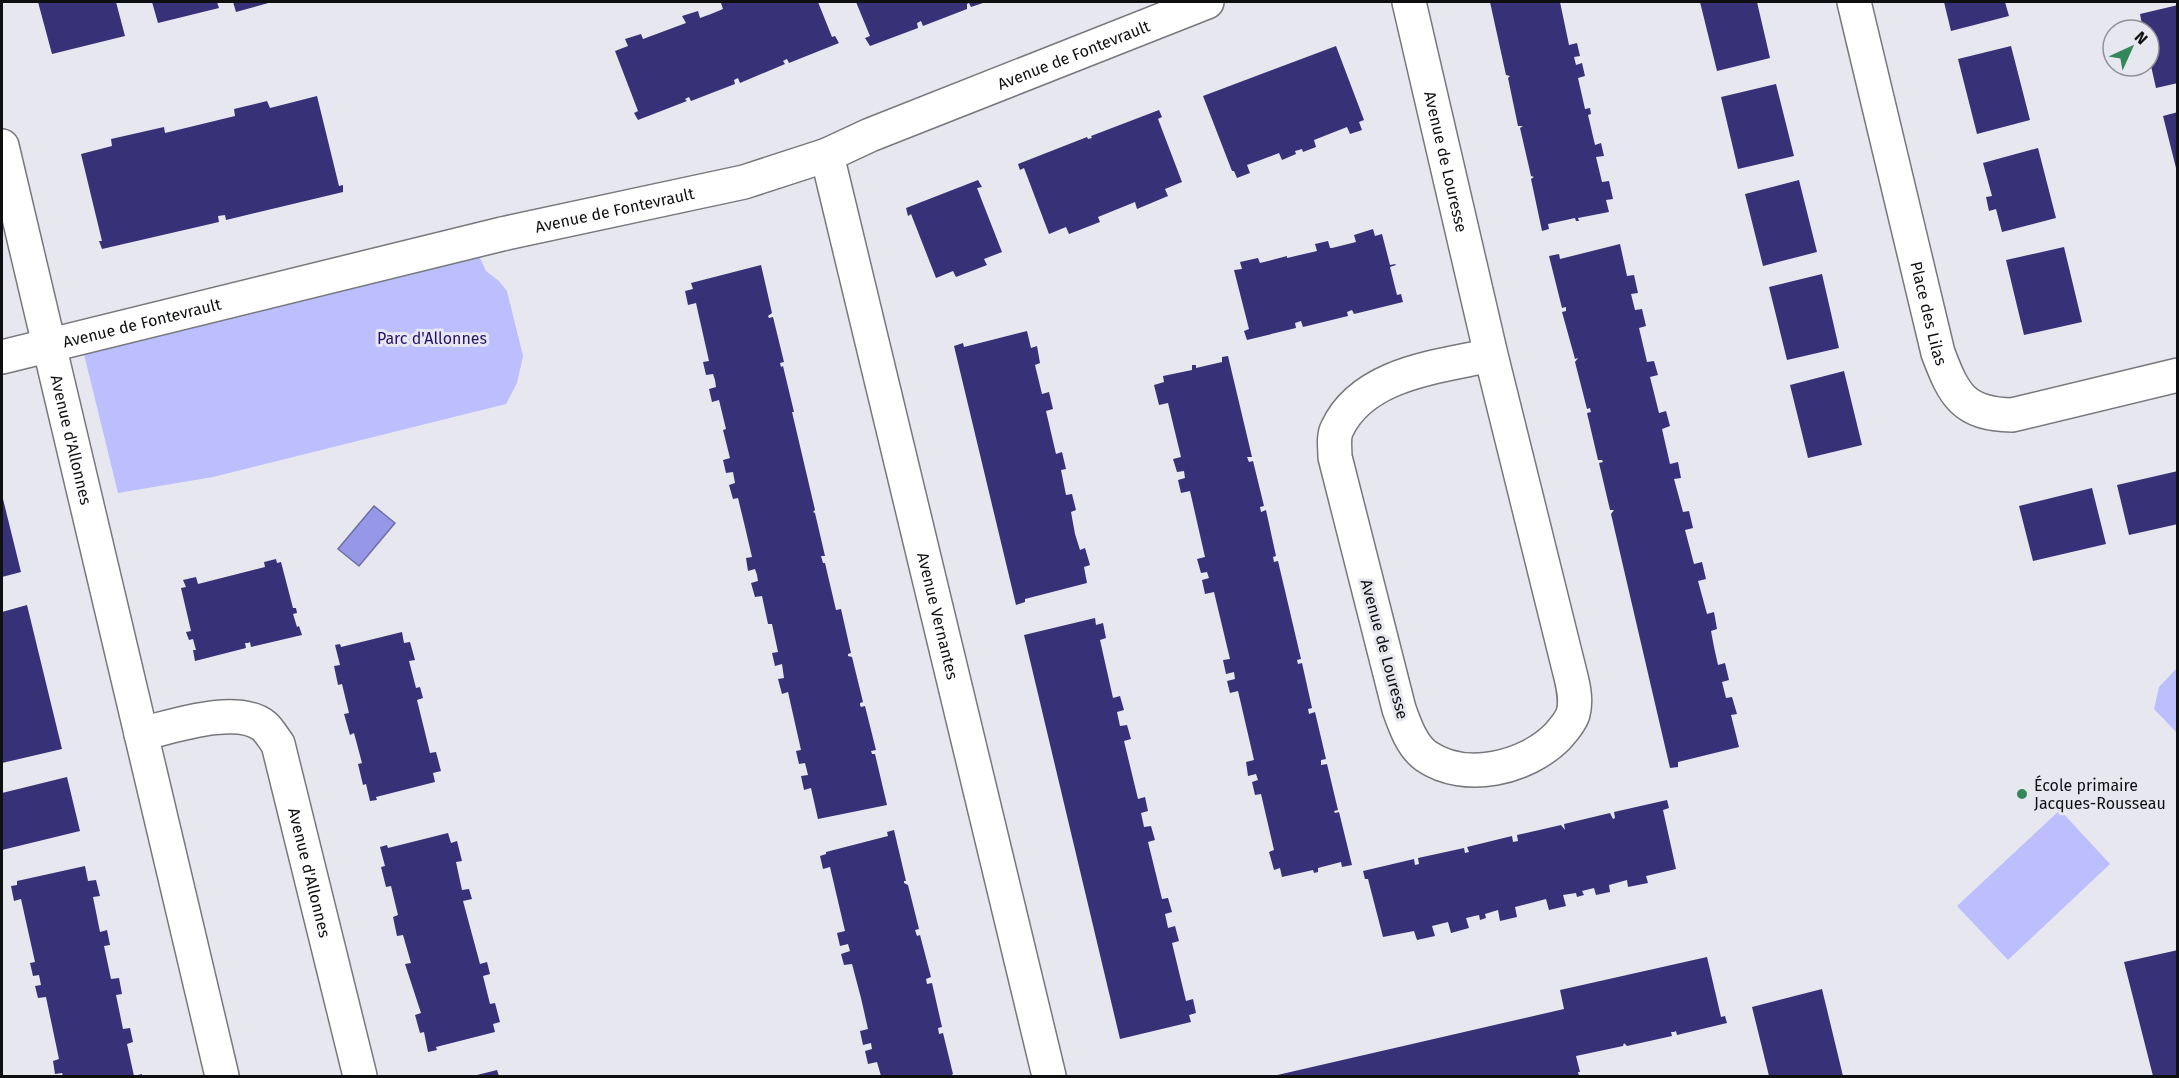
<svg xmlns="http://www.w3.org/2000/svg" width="2179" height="1078" viewBox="0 0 2179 1078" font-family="'Fira Sans',sans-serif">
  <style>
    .green { fill: #bcbefd }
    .water { fill: #9797e7; stroke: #6e6ea7; stroke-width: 1.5 }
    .building { fill: #373177 }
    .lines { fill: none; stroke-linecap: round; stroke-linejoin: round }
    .street-casing { stroke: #77777d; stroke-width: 36 }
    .street { stroke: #fff; stroke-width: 33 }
    .poi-dot { fill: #348759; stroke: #e7e8ef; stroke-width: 2 }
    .labels { text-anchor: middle; stroke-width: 6; stroke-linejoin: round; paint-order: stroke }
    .street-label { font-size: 16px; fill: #0e0f11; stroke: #e7e8ef }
    .park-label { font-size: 16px; fill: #27116e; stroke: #e7e8ef }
    .poi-label { font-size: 16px; fill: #0e0f11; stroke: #e7e8ef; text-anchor: start }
  </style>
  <rect width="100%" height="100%" fill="#e7e8ef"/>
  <path class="green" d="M473 243 486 271 499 281 507 291 523 356 517 383 506 404 213 477 118 493 82 346Z
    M2177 668V733L2154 709 2159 687Z
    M2060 810 2110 864 2008 960 1957 906Z"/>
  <path class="water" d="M374 506 395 523 359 566 338 549Z"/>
  <path class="building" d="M38 2H116L125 36 52 54Z
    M152 2H217L219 8 158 23Z
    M233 2H272L236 12Z
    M724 2H818L832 37 835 36 839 43 789 63 787 59 783 61 785 64 740 83 738 78 734 80 735 84 691 101 689 97 685 99 687 101 638 120 634 113 638 111 615 51 628 46 625 39 641 34 643 39 686 23 682 16 698 11 700 18 711 14 723 9 721 3Z
    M856 2H986L971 7 969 3 967 4V9L923 26 921 21 917 23 918 28 870 46 865 38 870 36Z
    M1490 2H1560L1569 45 1577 43 1580 56 1574 57 1576 65 1582 63 1585 76 1578 78 1585 109 1590 108 1591 114 1588 115 1595 145 1601 143 1604 156 1596 157 1602 182 1609 181 1613 199 1606 200 1609 212 1578 218 1579 221H1576L1575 218 1548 224 1549 229 1542 231 1531 179 1534 177 1531 176 1520 128 1523 126H1518L1508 78 1510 76 1506 75Z
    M1700 2H1757L1770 58 1717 71Z
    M1944 2H2005L2009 16 1951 31Z
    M2178 5V83L2156 88 2149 57V30H2143L2140 14Z
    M1336 46 1364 120 1359 122 1362 130 1350 134 1347 127 1314 140 1316 147 1303 152 1302 149 1295 151 1296 154 1282 160 1279 153 1247 165 1250 173 1237 178 1234 171H1232L1203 96Z
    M2011 46 2030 120 1977 134 1958 59Z
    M1776 84 1794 156 1738 169 1721 97Z
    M317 96 339 186 343 185V192L226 220 225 215 218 216 219 222 102 249 99 241H102L81 154 112 146 111 139 164 127 165 133 235 116 234 109 267 101 270 108Z
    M1159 110 1162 117 1158 119 1182 182 1165 189 1168 196 1137 209 1135 202 1098 217 1100 222 1069 234 1066 227 1049 234 1024 168 1020 170 1018 164 1087 137 1088 139 1092 138 1091 136Z
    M2178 112V172H2177L2163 116Z
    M2038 148 2056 218 2002 232 1996 209 1989 211 1986 197 1992 196 1983 163Z
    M978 180 982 187 977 188 1002 252 984 259 987 265 956 277 953 271 936 278 911 214 908 216 906 208Z
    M1799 180 1817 252 1763 266 1745 194Z
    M1373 229 1375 236 1382 234 1390 265 1395 264 1396 265 1390 267 1397 295 1401 294 1403 302 1354 314 1352 310 1347 312 1348 316 1303 327 1301 321 1295 323 1296 328 1247 340 1244 331 1249 329 1234 270 1242 269 1240 262 1258 258 1260 263 1287 256V258L1317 251 1315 244 1328 241 1330 248H1332L1356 242 1354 235Z
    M1620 244 1627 276 1634 275 1638 293 1631 294 1635 310 1642 309 1646 326 1639 328 1647 362 1654 361 1658 375 1650 377 1659 413 1666 411 1670 426 1662 429 1670 464 1678 462 1681 478 1674 479 1683 512 1689 511 1693 528 1685 530 1694 564 1702 562 1706 579 1698 581 1707 614 1714 612 1717 629 1711 631 1714 647 1718 665 1725 663 1729 680 1722 682 1726 698 1732 697 1737 714 1731 715 1739 747 1678 762V767L1670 768 1611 514 1614 510H1610L1599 463 1603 462 1602 460H1598L1587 413 1591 412 1590 408 1587 409 1575 362 1578 358 1575 359 1562 312 1566 311V307L1562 308 1549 256 1559 254 1560 259Z
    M2064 247 2082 322 2024 335 2006 260Z
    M761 265 772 313 768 316 769 318 773 317 784 362 780 363 781 367 783 366 794 412H792L815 510 813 512 815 513 825 556H821L823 563H825L836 610 841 609 851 653 848 654V656L852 657 863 702 860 703V705L861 707 865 706 876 750 871 751 872 754H875L887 805 818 819 811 788 804 790 801 776 808 775 805 763 799 764 796 751 801 750 788 692 782 694 778 679 784 678 782 664 775 666 772 653 778 652 772 624H768L762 596 755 597 751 583 758 581 757 575 755 569 748 571 746 558 752 557 745 527 738 498 733 499 729 485 735 483 733 472 726 473 723 460 730 458 723 430 726 429 719 400 712 402 709 389 716 387 715 380 713 374 706 375 703 362 709 361 696 303 688 305 685 291 693 289 691 283Z
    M1822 274 1839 348 1787 360 1769 287Z
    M1027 331 1031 348 1037 346 1040 363 1035 365 1042 394 1049 392 1053 409 1046 411 1056 454 1062 452 1066 469 1061 470 1066 495 1072 494 1076 510 1071 512 1075 534 1080 550 1085 548 1090 565 1084 567 1087 583 1025 599V602L1016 605 954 346 963 343 964 347Z
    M1228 356 1252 457H1247L1249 462 1253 461 1264 506 1260 507 1261 512 1266 510 1276 556 1273 557 1274 562 1278 561 1301 659 1297 660 1298 664 1302 663 1312 708 1308 709 1309 714 1315 712 1326 759 1321 760V765L1327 764 1338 810 1334 811 1335 813 1339 812 1352 865 1342 867 1341 862 1318 868V872L1314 873 1313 870 1282 877 1280 868 1274 870 1269 852 1274 850 1261 794 1255 795 1252 782 1258 780 1256 774 1248 776 1246 762 1254 760 1238 691 1230 693 1227 681 1235 679 1234 672 1226 674 1223 660 1230 659 1214 592 1205 594 1202 580 1209 578 1207 572 1201 573 1197 559 1205 557 1190 491 1181 493 1178 480 1185 478 1184 471 1177 472 1173 459 1181 457 1168 403 1159 405 1154 385 1164 382 1163 376 1192 370V365H1196V368L1222 362V357Z
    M1844 371 1862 445 1808 458 1790 385Z
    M2178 471V524L2129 535 2117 485Z
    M2092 488 2106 544 2033 561 2019 506Z
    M2 495 21 572 2 577Z
    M276 559 277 563 281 562 293 608H296L297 613 293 614 297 627 299 626 302 635 251 647 250 642 248 643H245L246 648 195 661 193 650H196L193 639 189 640 186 632 191 631 181 588 186 587 183 580 196 577 198 584 265 567 264 562Z
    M27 605 62 749 2 763V612Z
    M1095 618 1096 625 1103 623 1106 638 1100 640 1113 698 1120 696 1124 710 1117 712 1120 726 1127 725 1131 739 1124 741 1138 799 1145 797 1148 811 1141 813 1144 827 1151 826 1155 840 1148 842 1162 899 1168 898 1172 912 1165 914 1168 928 1175 926 1179 941 1172 943 1186 1001 1193 999 1196 1013 1189 1015 1191 1022 1120 1039 1024 635Z
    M402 632 404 643 410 642 415 660 409 661 416 688 420 687 423 698 417 700 430 753 436 752 441 771 433 773 435 782 376 797 377 800 370 801 366 784 363 785 358 764 362 763 354 733 350 735 344 714 349 713 342 684 338 685 334 666 340 665 335 645 340 644 341 647Z
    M67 777 80 831 2 850V793Z
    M1667 800 1669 808 1663 810 1676 869 1646 876 1648 883 1628 887 1627 880 1609 885 1610 892 1596 895 1594 888 1582 891 1584 895 1577 897 1576 893 1563 895 1566 906 1549 910 1546 899 1515 907 1517 917 1500 921 1498 910 1485 914 1486 918 1480 920 1479 915 1466 918 1469 928 1451 933 1448 922 1432 926 1435 936 1417 940 1414 931 1383 937 1368 879H1365L1363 871 1414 859 1415 865 1419 864 1418 858 1464 848 1465 853 1469 852 1467 847 1512 836 1513 842 1518 841 1517 835 1561 825 1565 830 1564 824 1610 813 1613 819 1615 818 1614 812Z
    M894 830 906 881H904V883L908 885 919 929 915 930 917 936 920 935 931 977 926 979 927 984 932 983 942 1027 938 1028 939 1034 943 1033 953 1074 950 1076H881L877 1062 868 1064 865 1051 872 1049 871 1043 863 1045 860 1031 868 1029 861 998 852 964 844 965 841 954 850 951 848 944 840 946 837 933 845 931 830 867 823 869 820 856 826 854V852L888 836 887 832Z
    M448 833 451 843 457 841 462 861 456 862 462 890 469 889 472 899 463 901 480 964 487 962 490 974 483 976 490 1004 495 1003 500 1022 493 1024 495 1032 436 1047 437 1050 428 1052 424 1032 420 1033 415 1015 421 1013 405 964 411 963 403 935 397 936 393 917 398 915 391 886 386 887 381 867 385 866 380 847 387 845 388 848Z
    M85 866 88 881 96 880 100 896 93 897 100 932 107 930 110 945 104 946 111 979 119 978 122 994 116 995 123 1029 130 1028 133 1042 127 1044 134 1076 142 1074V1076H63L62 1073 55 1074 53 1061 59 1059 46 997 38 998 35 986 41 985 39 975 33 976 30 963 35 962 21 899 14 901 11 886 17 885V881Z
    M2178 950V1076H2153L2124 962Z
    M1707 957 1721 1017 1725 1016 1727 1023 1677 1035 1676 1031 1674 1032H1671L1672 1036 1627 1046 1624 1043 1623 1046 1576 1056 1580 1072H1578L1579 1076H1273L1564 1009 1560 990Z
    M1822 989 1843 1076H1769L1752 1007Z
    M497 1070 499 1076H473Z"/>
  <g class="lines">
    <g class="street-casing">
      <g id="street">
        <path id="s1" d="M1409 2 1491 355 1569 669C1573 684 1577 700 1573 714 1570 723 1563 730 1557 737 1526 768 1465 783 1426 756 1412 746 1405 726 1399 709L1335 457C1335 448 1333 437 1337 429 1363 373 1438 367 1491 355"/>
        <path id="s2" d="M1854 2 1938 353C1954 395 1963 414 2012 415L2178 375"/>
        <path id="s3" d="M2 146 222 1076"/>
        <path id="s4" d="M827 155 1049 1076"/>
        <path id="s5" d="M2 357 502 234 744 182 827 155 870 135 1207 2"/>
        <path id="s6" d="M141 734C171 727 237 704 264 726 269 730 274 739 278 744L360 1076"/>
      </g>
    </g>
    <use href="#street" class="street"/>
  </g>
  <circle class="poi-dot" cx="2022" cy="794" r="6"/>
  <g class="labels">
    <g class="street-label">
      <text dy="6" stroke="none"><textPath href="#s5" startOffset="1116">Avenue de Fontevrault</textPath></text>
      <text dy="6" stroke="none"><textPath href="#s1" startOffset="164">Avenue de Louresse</textPath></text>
      <text dy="6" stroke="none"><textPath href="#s5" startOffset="630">Avenue de Fontevrault</textPath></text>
      <text dy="6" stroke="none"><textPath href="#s2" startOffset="320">Place des Lilas</textPath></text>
      <text dy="6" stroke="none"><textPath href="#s5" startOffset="144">Avenue de Fontevrault</textPath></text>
      <text dy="6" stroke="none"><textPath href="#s3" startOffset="302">Avenue d'Allonnes</textPath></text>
      <text dy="6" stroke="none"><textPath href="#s4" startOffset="474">Avenue Vernantes</textPath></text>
      <text transform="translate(1385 649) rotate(75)" y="6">Avenue de Louresse</text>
      <text dy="6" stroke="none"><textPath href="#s6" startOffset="282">Avenue d'Allonnes</textPath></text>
    </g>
    <g class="park-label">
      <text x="432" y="344">Parc d'Allonnes</text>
    </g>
    <g class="poi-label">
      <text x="2034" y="791">École primaire<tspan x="2034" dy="18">Jacques-Rousseau</tspan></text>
    </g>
  </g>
  <rect width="2179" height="1078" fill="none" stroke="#0e0f11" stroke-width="6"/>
  <g transform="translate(2131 48) rotate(45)"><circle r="28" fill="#e7e8ef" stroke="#909196" stroke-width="1.5"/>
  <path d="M0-4.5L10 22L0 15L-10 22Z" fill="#348759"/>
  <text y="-9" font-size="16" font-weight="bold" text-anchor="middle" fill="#0e0f11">N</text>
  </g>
</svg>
